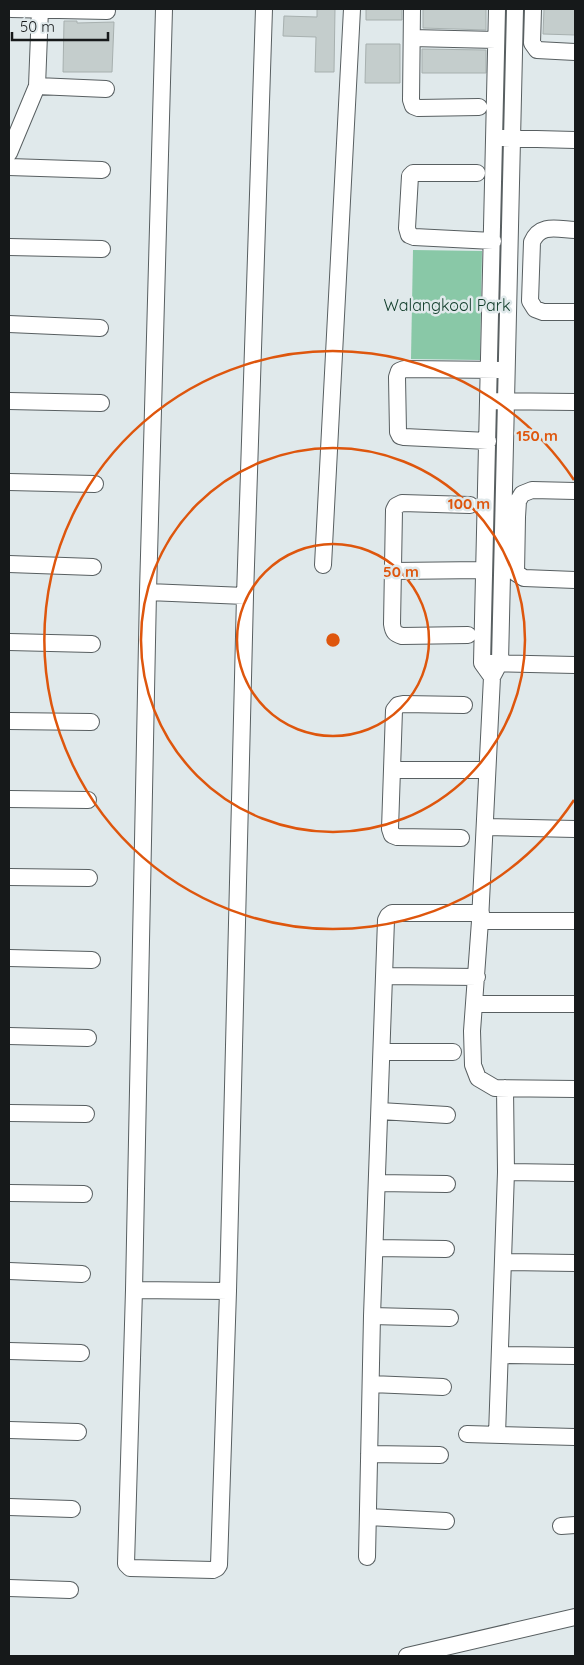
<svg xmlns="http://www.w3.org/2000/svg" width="584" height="1665" viewBox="0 0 584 1665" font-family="Quicksand,sans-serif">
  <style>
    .green { fill: #89c8a7 }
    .building { fill: #c4cdcc; stroke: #a7b0af }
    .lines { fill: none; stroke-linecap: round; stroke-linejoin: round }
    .minor-casing { stroke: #585f61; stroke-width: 18 }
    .minor { stroke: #fff; stroke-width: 16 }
    .ring { fill: none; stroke: #de560d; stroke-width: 2.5 }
    .labels { text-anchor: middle; stroke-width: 5; stroke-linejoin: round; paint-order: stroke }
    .park-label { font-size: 16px; fill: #0f3c29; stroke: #e0e9eb }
    .centre { fill: #de560d; stroke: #e0e9eb; stroke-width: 2.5 }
    .ring-label { font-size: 15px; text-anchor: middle; font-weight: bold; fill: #de560d; stroke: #e0e9eb; stroke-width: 5; stroke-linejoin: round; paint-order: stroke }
  </style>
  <rect width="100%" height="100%" fill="#e0e9eb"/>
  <path class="green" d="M413 250 482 251 480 360 411 359Z"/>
  <path class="building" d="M317 9H335L334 72H315L316 37 283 36 284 16 317 17Z
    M366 9H402V20H366Z
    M423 9H486V30L423 28Z
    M544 9H575V35L543 34Z
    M64 21H77V23L114 22 112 72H63Z
    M366 44H400V83H365Z
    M422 49 486 50V73H422Z"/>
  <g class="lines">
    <g class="minor-casing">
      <path id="minor" d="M11 9 107 11
        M164 9 148 592 134 1290 126 1564 130 1568 213 1570 217 1568 219 1565 228 1291 245 596 264 9
        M412 9 411 100 413 106 418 108 479 107
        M515 9 500 662 492 677 480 921 472 1031 473 1065 478 1078 495 1088 575 1089
        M533 9 532 43 537 50 575 52
        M412 38 496 40
        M37 86 106 89
        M503 138 575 140
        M9 153 37 86 40 9
        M9 167 102 170
        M477 173H413L410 176 407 228 409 235 414 237 493 241
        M575 230C557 229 540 223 532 242L530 301 535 309 543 312H575
        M9 247 102 249
        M9 324 100 328
        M9 401 101 403
        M494 401 575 402
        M488 441 404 437 400 436 398 432 397 377 399 371 404 369 501 370
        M9 482 95 484
        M575 491 532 490 522 494 518 501 517 517 516 573 524 578 575 580
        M9 564 93 567
        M323 565 352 9
        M393 571 483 570
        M148 592 245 596
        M468 635 402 636C395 634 393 632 392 624L394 510 396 506 402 503 470 505
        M9 642 92 644
        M490 663 575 665
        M492 677 482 663 497 9
        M9 721 91 722
        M392 770H487
        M9 799 88 800
        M485 827 575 829
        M461 838 397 837 392 835 390 829 394 710 398 705 403 704 464 705
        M9 877 89 878
        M480 921H575
        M9 958 92 960
        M385 976 477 977
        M475 1004H575
        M9 1036 88 1038
        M382 1052H453
        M380 1111 447 1115
        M9 1113 86 1114
        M506 1172 575 1173
        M377 1183 447 1184
        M9 1193 84 1194
        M375 1248 446 1249
        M503 1262 575 1263
        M9 1271 82 1274
        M134 1290 228 1291
        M372 1316 450 1318
        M9 1351 81 1353
        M500 1355 575 1356
        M371 1384 443 1387
        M9 1430 78 1432
        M467 1434 575 1437
        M497 1435 506 1172 505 1088
        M369 1454 440 1455
        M9 1507 72 1509
        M368 1517 446 1521
        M561 1526 575 1525
        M367 1557 372 1316 386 920 388 916 392 913H481
        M9 1588 70 1590
        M407 1656 575 1617"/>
    </g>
    <use href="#minor" class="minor"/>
  </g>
  <g class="ring">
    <circle cx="333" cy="640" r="96"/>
    <circle cx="333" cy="640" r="192"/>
    <path d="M574 800A289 289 0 1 1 574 480"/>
  </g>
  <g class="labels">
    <g class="park-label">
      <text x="447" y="311">Walangkool Park</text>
    </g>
  </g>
  <circle cx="333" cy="640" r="8" class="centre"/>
  <g class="ring-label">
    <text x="537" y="441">150 m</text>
    <text x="469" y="509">100 m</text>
    <text x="401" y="577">50 m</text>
  </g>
  <rect width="584" height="1665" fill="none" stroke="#16191a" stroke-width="20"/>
  <path d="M12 32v8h96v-8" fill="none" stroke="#16191a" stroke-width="2.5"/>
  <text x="20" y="32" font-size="15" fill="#16191a" stroke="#e0e9eb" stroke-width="4" paint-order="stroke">50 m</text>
</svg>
